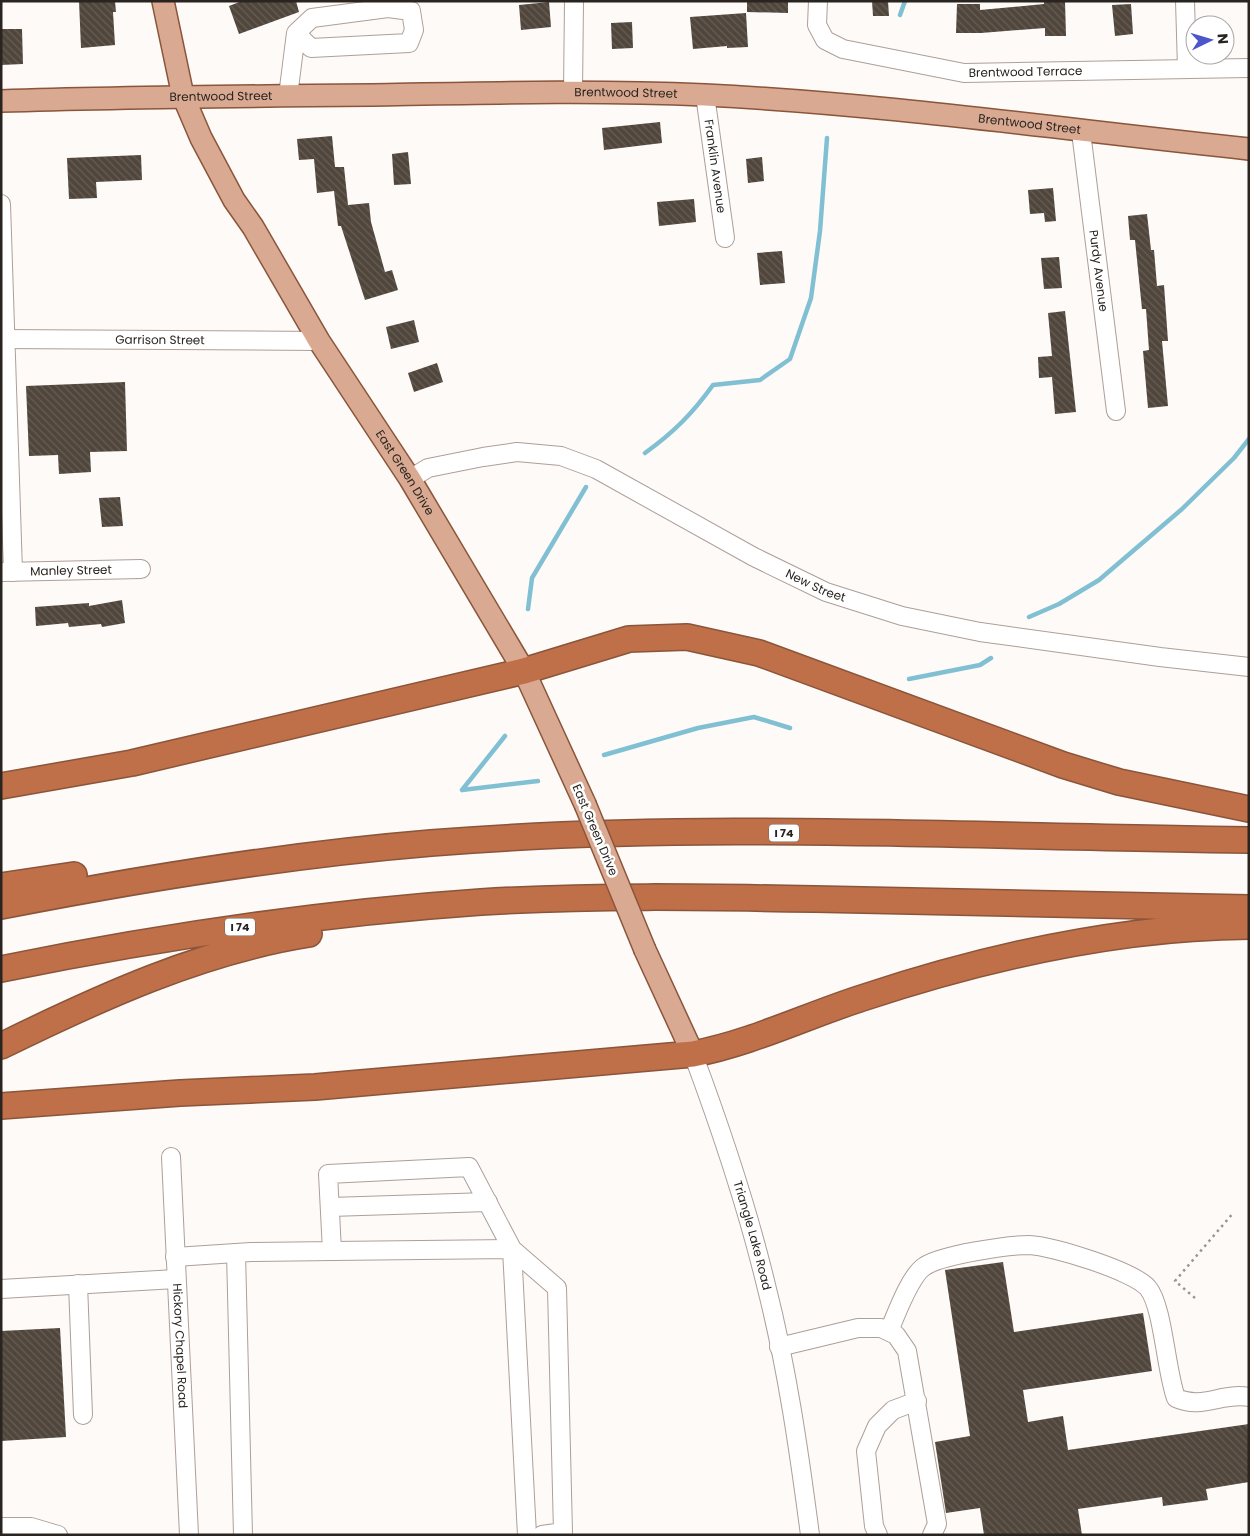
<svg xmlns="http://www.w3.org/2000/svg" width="1250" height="1536" viewBox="0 0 1250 1536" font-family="Poppins,sans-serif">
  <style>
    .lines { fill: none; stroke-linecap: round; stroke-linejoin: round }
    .stream { stroke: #81c0d3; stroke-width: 4.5 }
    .building { fill: url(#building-back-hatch) }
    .minor-casing { stroke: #ae9f97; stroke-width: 20 }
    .major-casing { stroke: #8a553a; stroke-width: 24 }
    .highway-casing { stroke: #8a553a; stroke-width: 28 }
    .path { stroke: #989491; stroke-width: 2.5; stroke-dasharray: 2.5 4; stroke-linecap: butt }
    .minor { stroke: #fff; stroke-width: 18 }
    .major { stroke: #d9a991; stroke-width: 21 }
    .highway { stroke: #bf7048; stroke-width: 25 }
    .major-bridge-casing { stroke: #8a553a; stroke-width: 24; stroke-linecap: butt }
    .major-bridge { stroke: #d9a991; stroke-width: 21 }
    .labels { text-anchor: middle; stroke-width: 5; stroke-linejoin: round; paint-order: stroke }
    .shield { fill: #fff; stroke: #696663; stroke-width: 1 }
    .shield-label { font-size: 11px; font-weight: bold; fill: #292420 }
    .street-label { font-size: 12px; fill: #292420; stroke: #fff }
  </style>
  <defs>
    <pattern id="building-back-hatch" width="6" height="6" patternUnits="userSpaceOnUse" patternTransform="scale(1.25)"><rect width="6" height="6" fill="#50463c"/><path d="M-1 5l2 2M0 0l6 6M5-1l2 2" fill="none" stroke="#665e56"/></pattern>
  </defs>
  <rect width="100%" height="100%" fill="#fdfaf8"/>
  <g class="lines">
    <path class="stream" d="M900 15 905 1
      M645 453C674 432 692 414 713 385L760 380 790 359 811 298 820 231 827 138
      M528 609 532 578 586 487
      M1029 617 1059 604 1099 580 1182 509 1234 458 1249 439
      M909 679 980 665 991 658
      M604 755 698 728 754 717 790 728
      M462 790 538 781
      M462 790 505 736"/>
  </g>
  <path class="building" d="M79 1H115L116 12H113L115 45 81 48Z
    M242 1H296L299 12 239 34 229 6Z
    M747 1H788V13L747 12Z
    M872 1H888L889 16H873Z
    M1044 1H1065L1066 36H1045V28L981 33H956L957 4H980V10L1044 4Z
    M549 2 551 27 521 30 519 5Z
    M1131 4 1133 34 1115 36 1112 5Z
    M746 13 748 47 727 48V46L693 49 690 17Z
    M632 22 633 48 612 49 611 23Z
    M1 29H22L23 64 1 65Z
    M660 122 662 143 604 150 602 128Z
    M332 136 335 167H344L348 205 369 203 371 222 385 272 392 270 398 290 365 300 341 226H338L334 191 317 193 314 159 299 160 297 139Z
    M408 152 411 184 394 185 392 154Z
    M141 155 142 180 96 182 97 198 69 199 67 158Z
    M762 157 764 181 748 183 746 159Z
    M1053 188 1056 221 1045 222 1044 213 1030 214 1028 190Z
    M694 199 696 222 659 226 657 202Z
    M1147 214 1151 250H1154L1157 286 1164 285 1168 341H1162L1168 406 1148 408 1143 351 1149 350 1146 309H1142L1135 240H1130L1128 216Z
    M782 251 785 283 760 285 757 253Z
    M1059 257 1062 288 1044 289 1041 258Z
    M1065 311 1076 412 1055 414 1052 377 1039 378 1038 357 1052 356 1048 313Z
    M414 320 419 342 391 349 386 327Z
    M437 363 443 382 414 392 408 373Z
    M125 382 127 451 90 452 91 472 59 474 58 455 29 456 26 386Z
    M120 497 123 526 102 527 99 498Z
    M122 600 125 623 102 627 101 624 69 627 68 623 36 626 35 607 89 603V606Z
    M1003 1262 1014 1332 1143 1313 1152 1371 1023 1390 1028 1422 1063 1416 1068 1450 1249 1424V1482L1206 1489 1208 1500 1163 1506 1162 1497 1078 1509 1082 1535H984L980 1508 946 1513 935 1442 970 1436 945 1270Z
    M60 1328 66 1437 1 1441V1331Z"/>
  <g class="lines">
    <g class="minor-casing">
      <g id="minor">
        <path id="s1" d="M818 1 817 25 825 40 843 49 964 73 1249 68"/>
        <path d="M1185 1 1187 68"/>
        <path d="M573 92 574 1"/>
        <path id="s2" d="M705 95 725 238"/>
        <path d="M288 96 296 33 312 18 388 8 411 11 414 30 409 43 311 48 296 33"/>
        <path id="s3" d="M1081 132 1116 411"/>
        <path d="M1 204 13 572"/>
        <path id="s4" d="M1 339 319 341"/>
        <path id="s5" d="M410 479 428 468 483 457 517 452 561 456 596 469 754 557 826 592 902 616 980 632 1160 657 1249 667"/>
        <path id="s6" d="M2 572 141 569"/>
        <path id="s7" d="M693 1054C721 1129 747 1206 766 1285 787 1367 799 1451 810 1535"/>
        <path id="s8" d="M171 1157 189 1535"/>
        <path d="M330 1207 488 1202"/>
        <path d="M332 1251 512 1249 527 1535"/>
        <path d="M236 1253 243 1535"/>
        <path d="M175 1257 251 1252 332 1251 328 1174 469 1167 512 1249 557 1288 563 1532 542 1535"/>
        <path d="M78 1284 83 1415"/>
        <path d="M1 1289 176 1279"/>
        <path d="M889 1331C896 1315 910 1275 925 1266 942 1255 1007 1245 1029 1245 1052 1246 1134 1271 1148 1288 1163 1306 1166 1371 1176 1398 1203 1410 1222 1392 1249 1397"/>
        <path d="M779 1347 858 1328H881L896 1335 907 1351 937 1524 932 1535"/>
        <path d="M1 1527H31L58 1535"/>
        <path d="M878 1535 874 1526 866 1451 877 1426 893 1410 917 1401"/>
      </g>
    </g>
    <g class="major-casing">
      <g id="major">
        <path id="s9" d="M163 1 183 96 201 138 234 200 253 227 319 341 410 479 524 671 585 804"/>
        <path id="s10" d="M1 101C125 97 248 96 372 95 483 93 594 90 705 95 887 104 1067 130 1249 149"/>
        <path d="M645 950 693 1054"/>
      </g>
    </g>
    <g class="highway-casing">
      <path id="highway" d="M1 786 132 763 524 671 629 639 687 637 759 653 1063 765 1119 782 1249 809
        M1 886 74 875
        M1 906C144 878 286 855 431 843 702 821 977 837 1249 840
        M1 969C160 937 320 913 481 902 592 895 703 897 815 899 959 901 1104 904 1249 908
        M1 1046C99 998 201 951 309 934
        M1 1106 180 1093 315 1087 693 1054C751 1043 806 1016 862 998 986 957 1117 927 1249 926"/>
    </g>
    <path class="path" d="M1195 1298 1175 1281 1234 1212"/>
    <use href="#minor" class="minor"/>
    <use href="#major" class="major"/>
    <use href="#highway" class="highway"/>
    <g class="major-bridge-casing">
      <path id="major-bridge" d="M585 804 645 950"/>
    </g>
    <use href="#major-bridge" class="major-bridge"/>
  </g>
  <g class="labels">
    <g class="shield">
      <rect x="769" y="824.5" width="30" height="17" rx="4"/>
      <rect x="225" y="918.5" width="30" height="17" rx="4"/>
    </g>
    <g class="shield-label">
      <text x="784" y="837">I 74</text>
      <text x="240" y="931">I 74</text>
    </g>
    <g class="street-label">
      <text dy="4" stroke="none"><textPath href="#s1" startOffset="246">Brentwood Terrace</textPath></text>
      <text dy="4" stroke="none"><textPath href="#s10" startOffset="625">Brentwood Street</textPath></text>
      <text dy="4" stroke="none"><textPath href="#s10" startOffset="220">Brentwood Street</textPath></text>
      <text dy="4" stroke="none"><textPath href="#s10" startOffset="1030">Brentwood Street</textPath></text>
      <text dy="4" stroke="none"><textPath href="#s2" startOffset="72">Franklin Avenue</textPath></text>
      <text dy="4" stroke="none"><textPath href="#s3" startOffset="140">Purdy Avenue</textPath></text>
      <text dy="4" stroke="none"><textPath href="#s4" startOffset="159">Garrison Street</textPath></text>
      <text dy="4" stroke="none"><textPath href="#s9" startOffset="535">East Green Drive</textPath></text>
      <text dy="4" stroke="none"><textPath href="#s6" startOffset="69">Manley Street</textPath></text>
      <text dy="4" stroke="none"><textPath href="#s5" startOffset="442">New Street</textPath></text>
      <text transform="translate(595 830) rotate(67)" y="4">East Green Drive</text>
      <text dy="4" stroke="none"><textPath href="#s7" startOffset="191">Triangle Lake Road</textPath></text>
      <text dy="4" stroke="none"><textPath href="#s8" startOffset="189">Hickory Chapel Road</textPath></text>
    </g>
  </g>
  <rect width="1250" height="1536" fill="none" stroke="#292420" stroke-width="5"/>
  <g transform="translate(1210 40) rotate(85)"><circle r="24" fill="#ffffff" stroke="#a9a7a6"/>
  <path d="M0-4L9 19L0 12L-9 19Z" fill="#4d55cb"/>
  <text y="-8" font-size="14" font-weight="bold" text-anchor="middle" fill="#292420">N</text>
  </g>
</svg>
